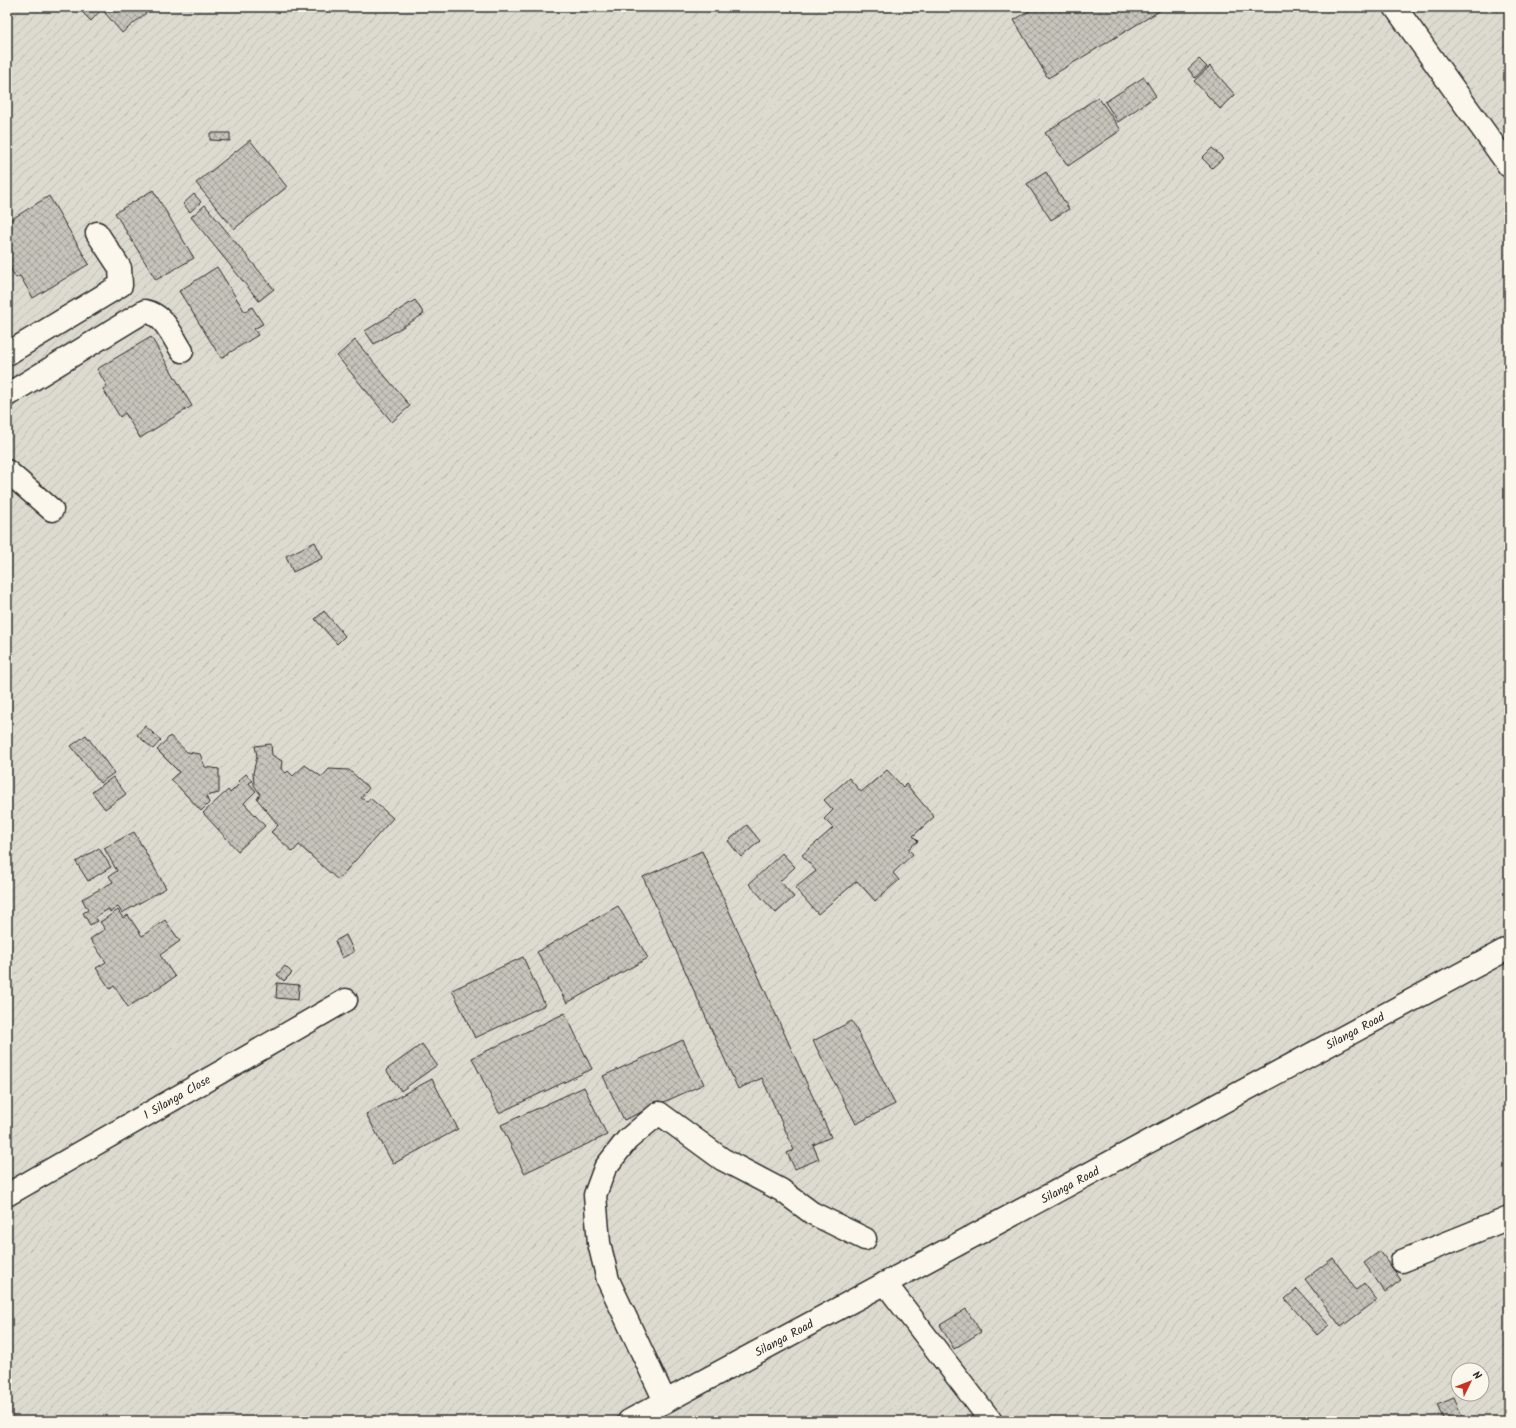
<svg xmlns="http://www.w3.org/2000/svg" width="1516" height="1428" viewBox="0 0 1516 1428" font-family="Kalam,sans-serif">
  <style>
    .garden { fill: url(#garden-furrows); stroke: #84827e; fill-rule: evenodd }
    .building { fill: url(#building-cross-hatch); stroke: #2b2b2b }
    .lines { fill: none; stroke-linecap: round; stroke-linejoin: round }
    .minor-casing { stroke: #2b2b2b; stroke-width: 25 }
    .minor { stroke: #fbf7ec; stroke-width: 22 }
    .labels { text-anchor: middle; stroke-width: 3; stroke-linejoin: round; paint-order: stroke }
    .street-label { font-size: 12px; fill: #2b2b2b; stroke: #fbf7ec }
  </style>
  <defs>
    <pattern id="garden-furrows" width="10" height="10" patternUnits="userSpaceOnUse"><rect width="10" height="10" fill="#dddad0"/><path d="M-1 1l2-2M0 10L10 0M9 11l2-2" fill="none" stroke="#bebbb3"/></pattern>
    <pattern id="building-cross-hatch" width="8" height="8" patternUnits="userSpaceOnUse"><rect width="8" height="8" fill="#c7c4bc"/><path d="M0 0l8 8M0 8l8-8" fill="none" stroke="#a29f99"/></pattern>
  </defs>
  <rect width="100%" height="100%" fill="#fbf7ec"/>
  <filter id="ink" filterUnits="userSpaceOnUse"><feTurbulence type="fractalNoise" baseFrequency=".025" numOctaves="2"/><feDisplacementMap in="SourceGraphic" scale="8" xChannelSelector="R" yChannelSelector="G"/><feConvolveMatrix kernelMatrix="1 2 1 2 8 2 1 2 1" color-interpolation-filters="sRGB"/></filter>
  <g filter="url(#ink)">
    <path class="garden" d="M7 7H1509V1421H7ZM1458 1370H1482V1394H1458Z"/>
    <path class="building" d="M77 7H97L100 11 91 21Z
      M100 7H153L122 33Z
      M1036 7H1166L1048 78 1014 20Z
      M1199 59 1207 67 1195 78 1188 69Z
      M1210 66 1235 95 1220 109 1194 81Z
      M1144 77 1156 96 1118 122 1105 102Z
      M1098 97 1121 130 1068 166 1045 133Z
      M210 133H230V141L210 140Z
      M250 140 287 187 234 229 196 183Z
      M1212 148 1223 158 1212 168 1202 158Z
      M1046 172 1069 209 1051 220 1027 184Z
      M153 190 194 258 156 280 115 213Z
      M194 194 201 202 190 212 183 204Z
      M49 196 89 264 33 298 20 276 16 278 7 263V222Z
      M205 205 274 289 259 301 191 217Z
      M217 267 245 312 252 307 263 324 254 329 258 335 221 358 179 291Z
      M415 300 424 314 374 344 365 331Z
      M151 337 192 406 140 438 125 413 120 417 103 389 107 386 97 369Z
      M355 340 410 406 392 422 337 356Z
      M315 542 323 558 293 572 286 556Z
      M324 611 345 636 337 644 315 619Z
      M145 726 161 740 153 749 137 735Z
      M86 735 114 773 100 783 71 746Z
      M170 736 187 752 200 754 205 767 219 769V793L206 796 209 803 201 811 171 779 179 772 157 750Z
      M271 744 272 755 282 761 281 769 286 773 288 771 293 776 305 765 322 777 329 769 349 770 369 788 361 798 367 802 370 798 393 818 338 880 299 845 293 852 271 832 278 825 257 799 260 794 254 785 253 773 257 756 255 746Z
      M887 770 903 787 906 784 934 817 913 836 918 841 908 849 913 854 893 873 899 880 875 901 857 881 818 914 795 888 816 871 802 855 833 828 824 819 833 810 824 800 849 778 861 792Z
      M246 774 252 781 249 783 256 791 244 803 265 826 238 851 203 813 228 790 230 793 240 783 238 781Z
      M113 777 126 794 105 809 92 792Z
      M747 825 760 841 741 857 728 841Z
      M134 832 166 888 122 913 118 907 110 912 109 909 95 917 98 921 90 925 83 913 88 910 82 899 113 882 109 876 117 871 104 848Z
      M99 848 111 867 88 881 76 862Z
      M702 851 831 1137 813 1145 819 1159 795 1169 787 1153 794 1150 762 1078 738 1089 643 877Z
      M782 853 795 867 780 881 794 897 776 913 749 884Z
      M618 906 648 958 567 1003 537 952Z
      M118 910 123 918 128 915 142 936 165 920 180 941 160 955 175 977 128 1007 114 986 110 989 96 968 106 962 90 939 105 929 100 922Z
      M346 935 354 952 342 958 335 941Z
      M523 957 545 1005 475 1038 452 990Z
      M285 966 292 973 284 981 277 975Z
      M277 983 299 985 298 1000 276 998Z
      M565 1013 592 1069 499 1113 472 1058Z
      M852 1021 895 1104 856 1124 813 1041Z
      M683 1040 704 1084 624 1120 603 1076Z
      M422 1044 437 1065 401 1091 386 1070Z
      M432 1079 458 1129 393 1164 366 1114Z
      M584 1087 607 1135 524 1173 501 1125Z
      M1380 1251 1401 1280 1385 1292 1364 1263Z
      M1333 1258 1356 1290 1364 1283 1377 1300 1341 1327 1305 1279Z
      M1297 1289 1329 1325 1317 1335 1285 1299Z
      M966 1309 981 1332 954 1349 940 1325Z
      M1454 1398 1464 1421H1444L1437 1405Z"/>
    <g class="lines">
      <g class="minor-casing">
        <path id="minor" d="M1395 7 1509 166
          M7 354 121 285 120 268 97 233
          M7 395 145 311C165 315 172 336 182 351
          M7 471 52 510
          M7 1195 346 1000
          M1402 1261 1509 1218
          M885 1283 991 1421
          M665 1401 608 1280 599 1243 595 1195 605 1168 627 1140 659 1113 722 1159 781 1190 812 1213 865 1239
          M629 1421 1509 948"/>
      </g>
      <use href="#minor" class="minor"/>
    </g>
  </g>
  <g class="labels">
    <g class="street-label">
      <text transform="translate(1355 1031) rotate(-28)" y="4">Silanga Road</text>
      <text transform="translate(177 1097) rotate(-30)" y="4">1 Silanga Close</text>
      <text transform="translate(1070 1185) rotate(-28)" y="4">Silanga Road</text>
      <text transform="translate(784 1338) rotate(-28)" y="4">Silanga Road</text>
    </g>
  </g>
  <rect width="1516" height="1428" fill="none" stroke="#fbf7ec" stroke-width="24"/>
  <rect x="12" y="12" width="1492" height="1404" fill="none" stroke="#2b2b2b" stroke-width="1.5" filter="url(#ink)"/>
  <g transform="translate(1470 1382) rotate(47)"><circle r="19" fill="#fbf7ec" stroke="#a8a59f"/>
  <path d="M0-3L7 15L0 10L-7 15Z" fill="#c8321e"/>
  <text y="-6" font-size="11" font-weight="bold" text-anchor="middle" fill="#2b2b2b">N</text>
  </g>
</svg>
